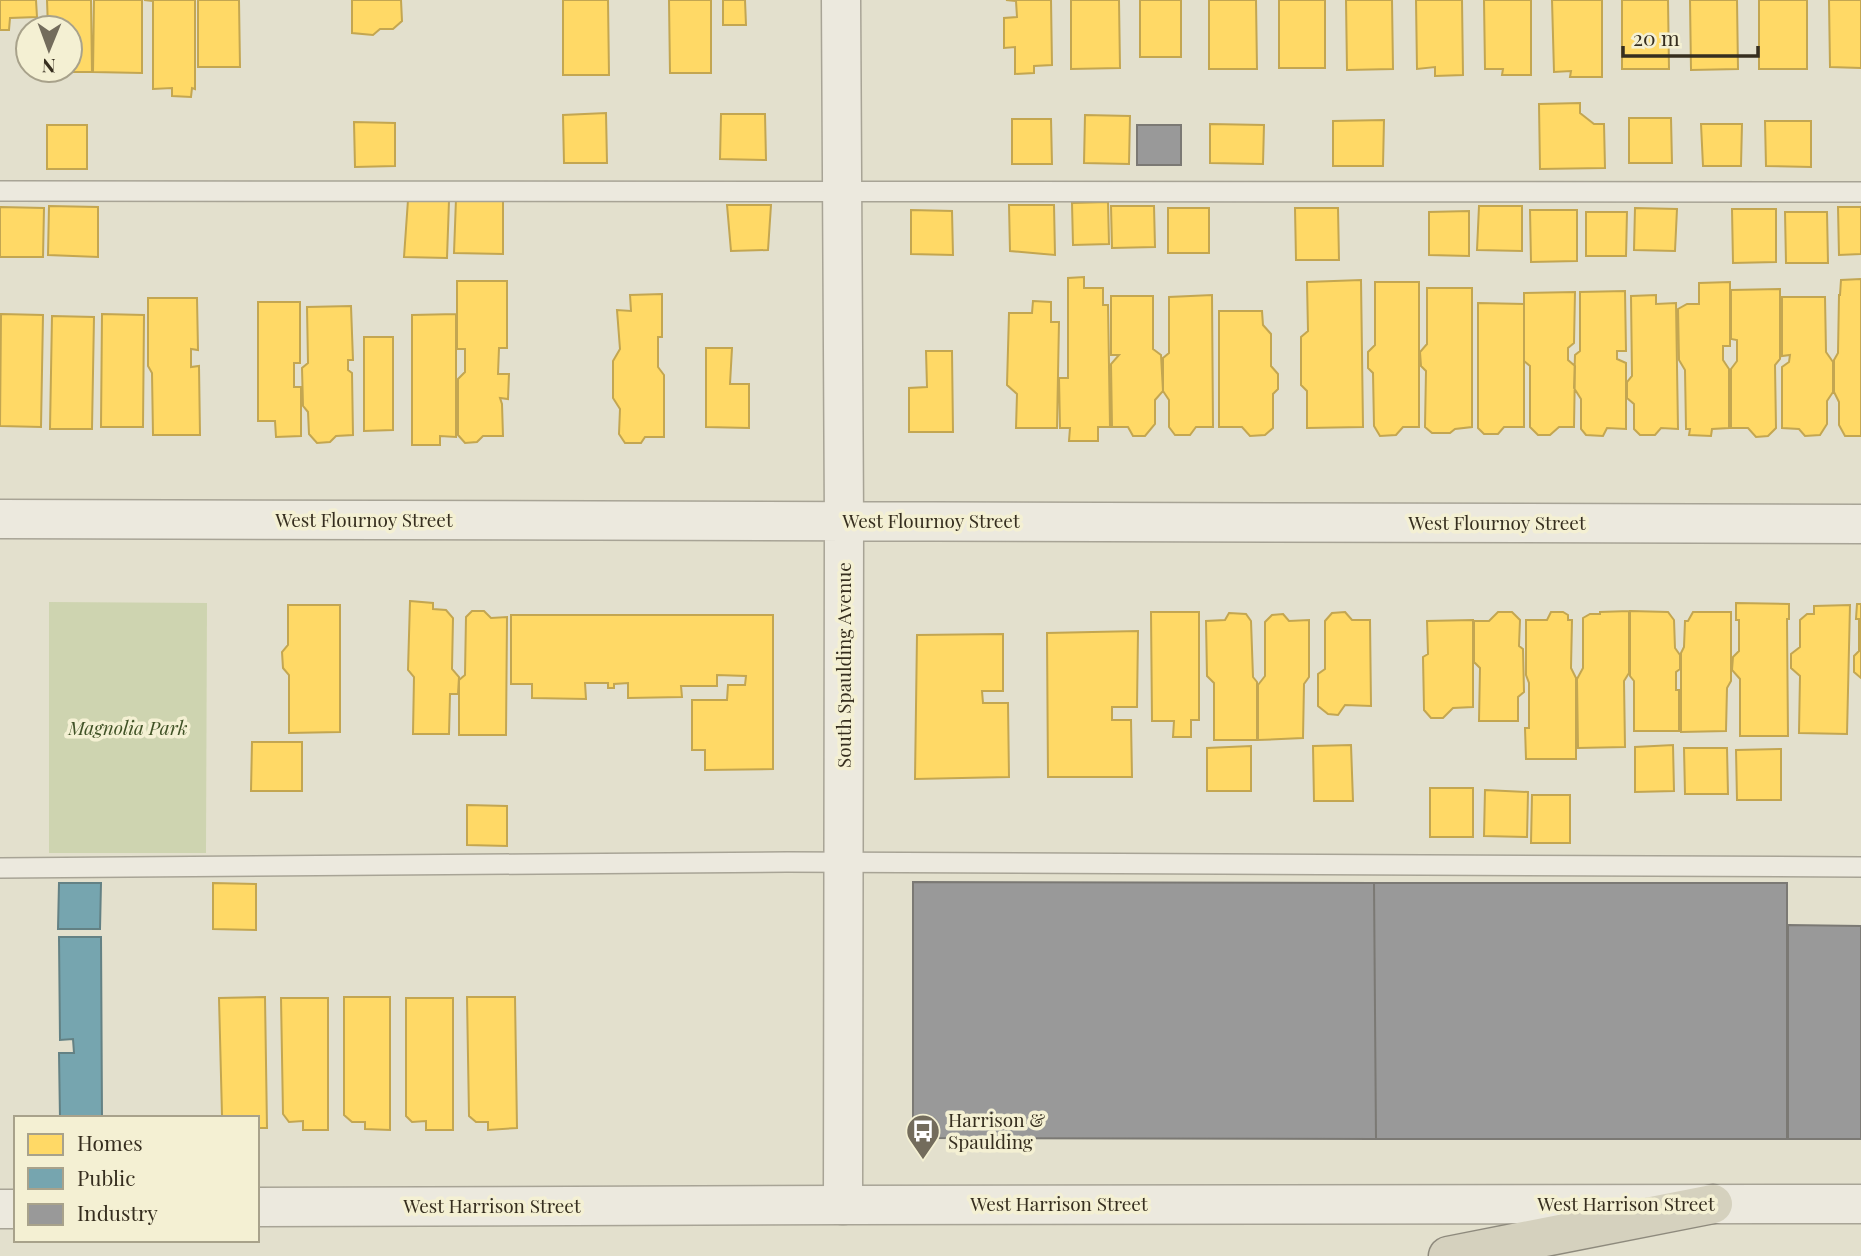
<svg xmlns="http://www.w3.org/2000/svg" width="1861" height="1256" viewBox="0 0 1861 1256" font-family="'Playfair Display',serif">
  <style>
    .green { fill: #ced4b0 }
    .homes { fill: #ffd966; stroke: #c3a651; stroke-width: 2 }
    .public { fill: #76a5af; stroke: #638184; stroke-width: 2 }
    .industry { fill: #999; stroke: #7b7974; stroke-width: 2 }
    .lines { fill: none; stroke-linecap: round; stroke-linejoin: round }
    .service-casing { stroke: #a8a496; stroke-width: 22 }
    .minor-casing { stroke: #a8a496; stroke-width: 41 }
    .tertiary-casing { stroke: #a8a496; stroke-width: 41 }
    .motorway-casing { stroke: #8e8a7d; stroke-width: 41 }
    .service { stroke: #ece9de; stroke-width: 19 }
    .minor { stroke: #ece9de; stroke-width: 38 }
    .tertiary { stroke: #ece9de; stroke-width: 38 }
    .motorway { stroke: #d5d1be; stroke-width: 38 }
    .labels { text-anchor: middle; stroke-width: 7; stroke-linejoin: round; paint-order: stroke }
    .street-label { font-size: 19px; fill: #362e1f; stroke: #f4f0d3 }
    .park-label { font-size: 19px; font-style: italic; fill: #405226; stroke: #f4f0d3 }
    .poi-label { font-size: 19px; fill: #362e1f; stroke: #f4f0d3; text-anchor: start }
  </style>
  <rect width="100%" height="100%" fill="#e3e0cd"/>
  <path class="green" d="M49 602 207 603 206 853H49Z"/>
  <path class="homes" d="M0 0H36L37 17 10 18 9 30H0Z
    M47 0H91L92 72H48V70H70V28H48Z
    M94 0H142V73L93 72Z
    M144 0H195V89L192 88 191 97 172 96V88L153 89V1Z
    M198 0H239L240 67H198Z
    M352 0H401L402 21 393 29H380L373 35 352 33Z
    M563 0H608L609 75H563Z
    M669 0H711V73H670Z
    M723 0H745L746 25H723Z
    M1006 0H1051L1052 65 1034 66V73L1015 74V47L1004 48V18L1017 17 1016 1Z
    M1071 0H1119L1120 68 1071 69Z
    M1140 0H1181V57H1140Z
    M1209 0H1256L1257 69H1209Z
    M1279 0H1325V68H1279Z
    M1346 0H1392L1393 69 1347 70Z
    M1416 0H1462L1463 75 1435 76V67L1417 69Z
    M1484 0H1531V75H1502L1503 69H1485Z
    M1552 0H1602V77H1570L1571 71 1554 72Z
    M1622 0H1668L1669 69H1622Z
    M1690 0H1737L1738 69 1691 70Z
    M1759 0H1807V69H1759Z
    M1829 0H1861V68L1830 67Z
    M1580 103V113L1594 124H1604L1605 168 1540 169 1539 104Z
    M606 113 607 163H564L563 115Z
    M721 114H765L766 160 720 159Z
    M1085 115 1130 116 1129 164 1084 163Z
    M1629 118H1671L1672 163H1629Z
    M1012 119H1051L1052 164H1012Z
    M1384 120 1383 166H1333V121Z
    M1765 121H1811V167L1766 166Z
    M354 122 395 123V166L355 167Z
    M1210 124 1264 125 1263 164 1210 163Z
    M1701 124H1742L1741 166H1703Z
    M47 125H87V169H47Z
    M456 199 503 201V254L454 253Z
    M408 200 449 201 447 258 404 257Z
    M1108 202 1109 244 1073 245 1072 203Z
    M727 205H771L768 250 731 251Z
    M1009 205H1054L1055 255 1010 251Z
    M49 206 98 207V257L48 255Z
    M1111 206H1154L1155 247 1112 248Z
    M1479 206H1522V251L1477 250Z
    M0 207 44 208 43 257H0Z
    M1838 207H1861V254L1839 255Z
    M1168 208H1209V253H1168Z
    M1295 208H1338L1339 260H1296Z
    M1635 208 1677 209 1675 251 1634 250Z
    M1732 209H1776V262L1733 263Z
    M911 210 952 211 953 255 911 254Z
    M1530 210H1577V261L1531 262Z
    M1469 211V256L1429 255V212Z
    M1586 212H1627L1626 256H1586Z
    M1785 212H1827L1828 263H1786Z
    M1084 277V288H1103V305H1108L1110 427H1098V441H1069L1070 428H1060L1059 378H1068V278Z
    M1861 279V436H1845L1839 425V402L1834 392V360L1838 353 1839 295H1840L1841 280Z
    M1361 280 1363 427 1307 428V391L1301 385V337L1308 331 1307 282Z
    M457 281H507V348H499L498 374H509L508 399 500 398 502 404 503 436H483L477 442 465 443 458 435V379L465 372V349H457Z
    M1375 282H1419V427H1403L1396 435 1380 436 1374 426 1373 373 1368 368V352L1375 345Z
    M1730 282V346H1723V360L1729 369V428L1712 429 1711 436 1689 435 1690 429H1686L1685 370 1679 360 1678 309 1687 304H1699V283Z
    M1427 288H1472V427L1455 429 1450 433H1432L1425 427 1426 371 1421 366 1420 352 1427 344Z
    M1780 289V359L1775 365 1776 428 1768 436 1756 437 1748 428H1731V369L1737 361V340L1731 339V290Z
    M1625 291 1626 351H1617V359L1626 363V429L1607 428 1603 436 1586 435 1581 429V399L1574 388 1575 355 1580 351V292Z
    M1575 292 1574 343 1568 348V360L1575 366 1574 427H1559L1550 435H1538L1530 427V366L1524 361V293Z
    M662 294V337H658V367L664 375V437H645L641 443H625L619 434 620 409 613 398V361L620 349 617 310 631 311 630 295Z
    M1212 295 1213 427H1196L1190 435H1175L1169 427V400L1163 391V358L1169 353V297Z
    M1656 295V304L1676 303 1678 429 1661 428 1655 435H1640L1634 429V404L1627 398V382L1632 376 1631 296Z
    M1111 296H1153V349L1161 355 1163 391 1155 400V424L1145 436H1133L1128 427H1112L1111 364 1119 355H1111Z
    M1782 297H1825L1826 352 1833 362V392L1827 401V424L1820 435 1805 436 1799 429 1782 428V367L1789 362 1790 355 1782 356Z
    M148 298H197L198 350 191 349V367L199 366 200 435H153L152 373 148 366Z
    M1033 301 1051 302V322H1059L1057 428H1016L1017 394 1007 385 1009 313H1032Z
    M258 302H300V363H294V387H301V436L276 437 275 421H258Z
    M1478 303 1524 304V427H1504L1498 434H1484L1478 428Z
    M351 306 353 360H348V370L352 373 353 435 336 436 330 442 317 443 309 434 308 412 303 406 302 368 308 363 307 307Z
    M1219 311H1262L1263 325 1271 334V366L1278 374V389L1273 394V428L1265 435 1250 436 1242 427H1219Z
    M1 314 43 315 41 427 0 426Z
    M102 314 144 315 143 427H101Z
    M456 314V437L440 436V445H412V315Z
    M52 316 94 317 92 429H50Z
    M364 337H393V430L364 431Z
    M706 348H732L730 384H749V428L706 427Z
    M926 351H952L953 432H909V388L927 387Z
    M410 601 433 603V609L446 610 453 618 452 669 459 677 458 694H450L449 734H413L414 677 408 670Z
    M1736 603 1789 604V619H1787L1788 736H1740V679L1732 670 1733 657 1739 651V620H1736Z
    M1857 604H1861V678L1854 672V656L1859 651V619H1856Z
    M288 605H340V732L289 733V675L283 668 282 652 288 645Z
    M1850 605 1847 734 1799 733 1800 676 1791 668V654L1800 647V620L1807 614H1814V606Z
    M472 611H484L491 618 507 617 506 735H459V680L465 675 466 617Z
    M1629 611V673L1624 681 1625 747 1578 748 1577 679 1583 668V618L1590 614H1600V612Z
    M1630 611 1668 612 1674 620 1675 648 1680 655V669L1676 672V690H1679V731H1634V681L1630 676Z
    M1151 612H1199V720H1191V737H1173L1174 721H1152Z
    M1345 612 1352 620H1370L1371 706 1345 705 1338 715 1328 714 1318 706V674L1325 669V621L1332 613Z
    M1498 612H1512L1520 620 1519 646 1523 649 1524 692 1518 697V721H1479L1480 668 1474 662V621H1489Z
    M1551 612H1563L1568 615V620H1572L1571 668 1576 678V759H1526L1525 728H1529V683L1526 675V620H1547Z
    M1693 612H1731V681L1727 688 1726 731 1681 732V653L1684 647 1685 621H1688Z
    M1229 613 1246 614 1251 621 1253 677 1257 682V740H1214V683L1207 676 1206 621 1225 620Z
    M1283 614 1289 621 1309 620V677L1304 684 1303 738 1258 740V685L1265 676V622L1272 615Z
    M511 615H773V769L705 770V750H692V700H727L728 685H745L746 676 717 675V686H681L682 697 628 698V683L614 684V688H608V683H585L586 699 532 698V684H511Z
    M1473 620V707L1453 708 1443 718H1431L1424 710 1423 657 1428 654 1427 621Z
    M1138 631 1137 707H1112V720H1131L1132 777H1048L1047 633Z
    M1003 634V691H982L983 703H1008L1009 777 915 779 917 635Z
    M252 742H302V791H251Z
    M1351 745 1353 801H1314L1313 746Z
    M1673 745 1674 791 1635 792V747Z
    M1251 746V791H1207V748Z
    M1684 748H1727L1728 794H1685Z
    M1781 749V800H1737L1736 750Z
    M1430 788H1473V837H1430Z
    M1485 790 1528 792 1527 837 1484 836Z
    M1532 795H1570V843H1531Z
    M467 805 507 806V846L467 845Z
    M213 883 256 884V930L213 929Z
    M265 997 267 1128H257V1118H224L222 1115 219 998Z
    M344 997H390V1130L365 1129V1122H352L344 1115Z
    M467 997H515L517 1128 488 1130V1122H476L469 1116Z
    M281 998H328V1130H303V1121L289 1122 283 1114Z
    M406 998H453V1130H426V1121L412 1122 406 1116Z"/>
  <path class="public" d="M59 883H101L100 929H58Z
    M59 937H101L102 1118H60L59 1053H74L73 1039 60 1040Z"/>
  <path class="industry" d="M1137 125H1181V165H1137Z
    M913 882 1374 883 1376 1139 913 1138Z
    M1374 883H1787V1139H1376Z
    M1788 925 1861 926V1139H1788Z"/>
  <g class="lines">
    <g class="service-casing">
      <path id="service" d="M0 191 1861 192
        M0 868 787 862 1861 867"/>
    </g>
    <g class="minor-casing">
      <path id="minor" d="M841 0 844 521 843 1205
        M0 519 1861 524"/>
    </g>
    <g class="tertiary-casing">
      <path id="tertiary" d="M257 1207 843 1205 1861 1204
        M0 1209H16"/>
    </g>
    <g class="motorway-casing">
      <path id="motorway" d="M1448 1256 1713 1204"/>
    </g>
    <use href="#service" class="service"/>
    <use href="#minor" class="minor"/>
    <use href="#tertiary" class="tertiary"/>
    <use href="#motorway" class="motorway"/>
  </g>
  <defs>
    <g id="bus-pin" transform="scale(1.75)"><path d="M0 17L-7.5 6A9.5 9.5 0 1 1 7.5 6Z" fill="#736c5c" stroke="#f4f0d3"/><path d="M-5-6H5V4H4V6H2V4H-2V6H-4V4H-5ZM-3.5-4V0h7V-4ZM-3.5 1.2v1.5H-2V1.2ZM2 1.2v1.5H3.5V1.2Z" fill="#fff"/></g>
  </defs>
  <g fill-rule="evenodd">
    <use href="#bus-pin" x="923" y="1131"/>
  </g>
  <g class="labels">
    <g class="street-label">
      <text x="364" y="527">West Flournoy Street</text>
      <text x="931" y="528">West Flournoy Street</text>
      <text x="1497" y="530">West Flournoy Street</text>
      <text transform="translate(844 665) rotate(-90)" y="7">South Spaulding Avenue</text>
      <text x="1059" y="1211">West Harrison Street</text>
      <text x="1626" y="1211">West Harrison Street</text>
      <text x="492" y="1213">West Harrison Street</text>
    </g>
    <g class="park-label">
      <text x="128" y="735">Magnolia Park</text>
    </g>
    <g class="poi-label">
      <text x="948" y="1127">Harrison &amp;<tspan x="948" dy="22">Spaulding</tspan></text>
    </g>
  </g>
  <rect x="14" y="1116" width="245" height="126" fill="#f4f0d3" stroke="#a8a28b" stroke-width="2"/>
  <rect x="28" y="1134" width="35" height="21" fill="#ffd966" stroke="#a8a28b" stroke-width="2"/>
  <text x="77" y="1151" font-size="21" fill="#362e1f">Homes</text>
  <rect x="28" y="1168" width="35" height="21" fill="#76a5af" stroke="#a8a28b" stroke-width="2"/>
  <text x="77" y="1186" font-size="21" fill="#362e1f">Public</text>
  <rect x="28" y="1204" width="35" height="21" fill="#999999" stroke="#a8a28b" stroke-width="2"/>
  <text x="77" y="1221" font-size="21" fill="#362e1f">Industry</text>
  <g transform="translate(49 49) rotate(181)"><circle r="33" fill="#f4f0d3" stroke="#a8a28b" stroke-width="2"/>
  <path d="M0-5L12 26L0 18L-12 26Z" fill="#736c5c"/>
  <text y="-10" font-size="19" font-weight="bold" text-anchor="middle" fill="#362e1f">N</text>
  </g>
  <path d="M1623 46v10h135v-10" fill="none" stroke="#362e1f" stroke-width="3.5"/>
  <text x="1633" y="46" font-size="21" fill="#362e1f" stroke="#f4f0d3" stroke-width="5" paint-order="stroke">20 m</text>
</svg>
